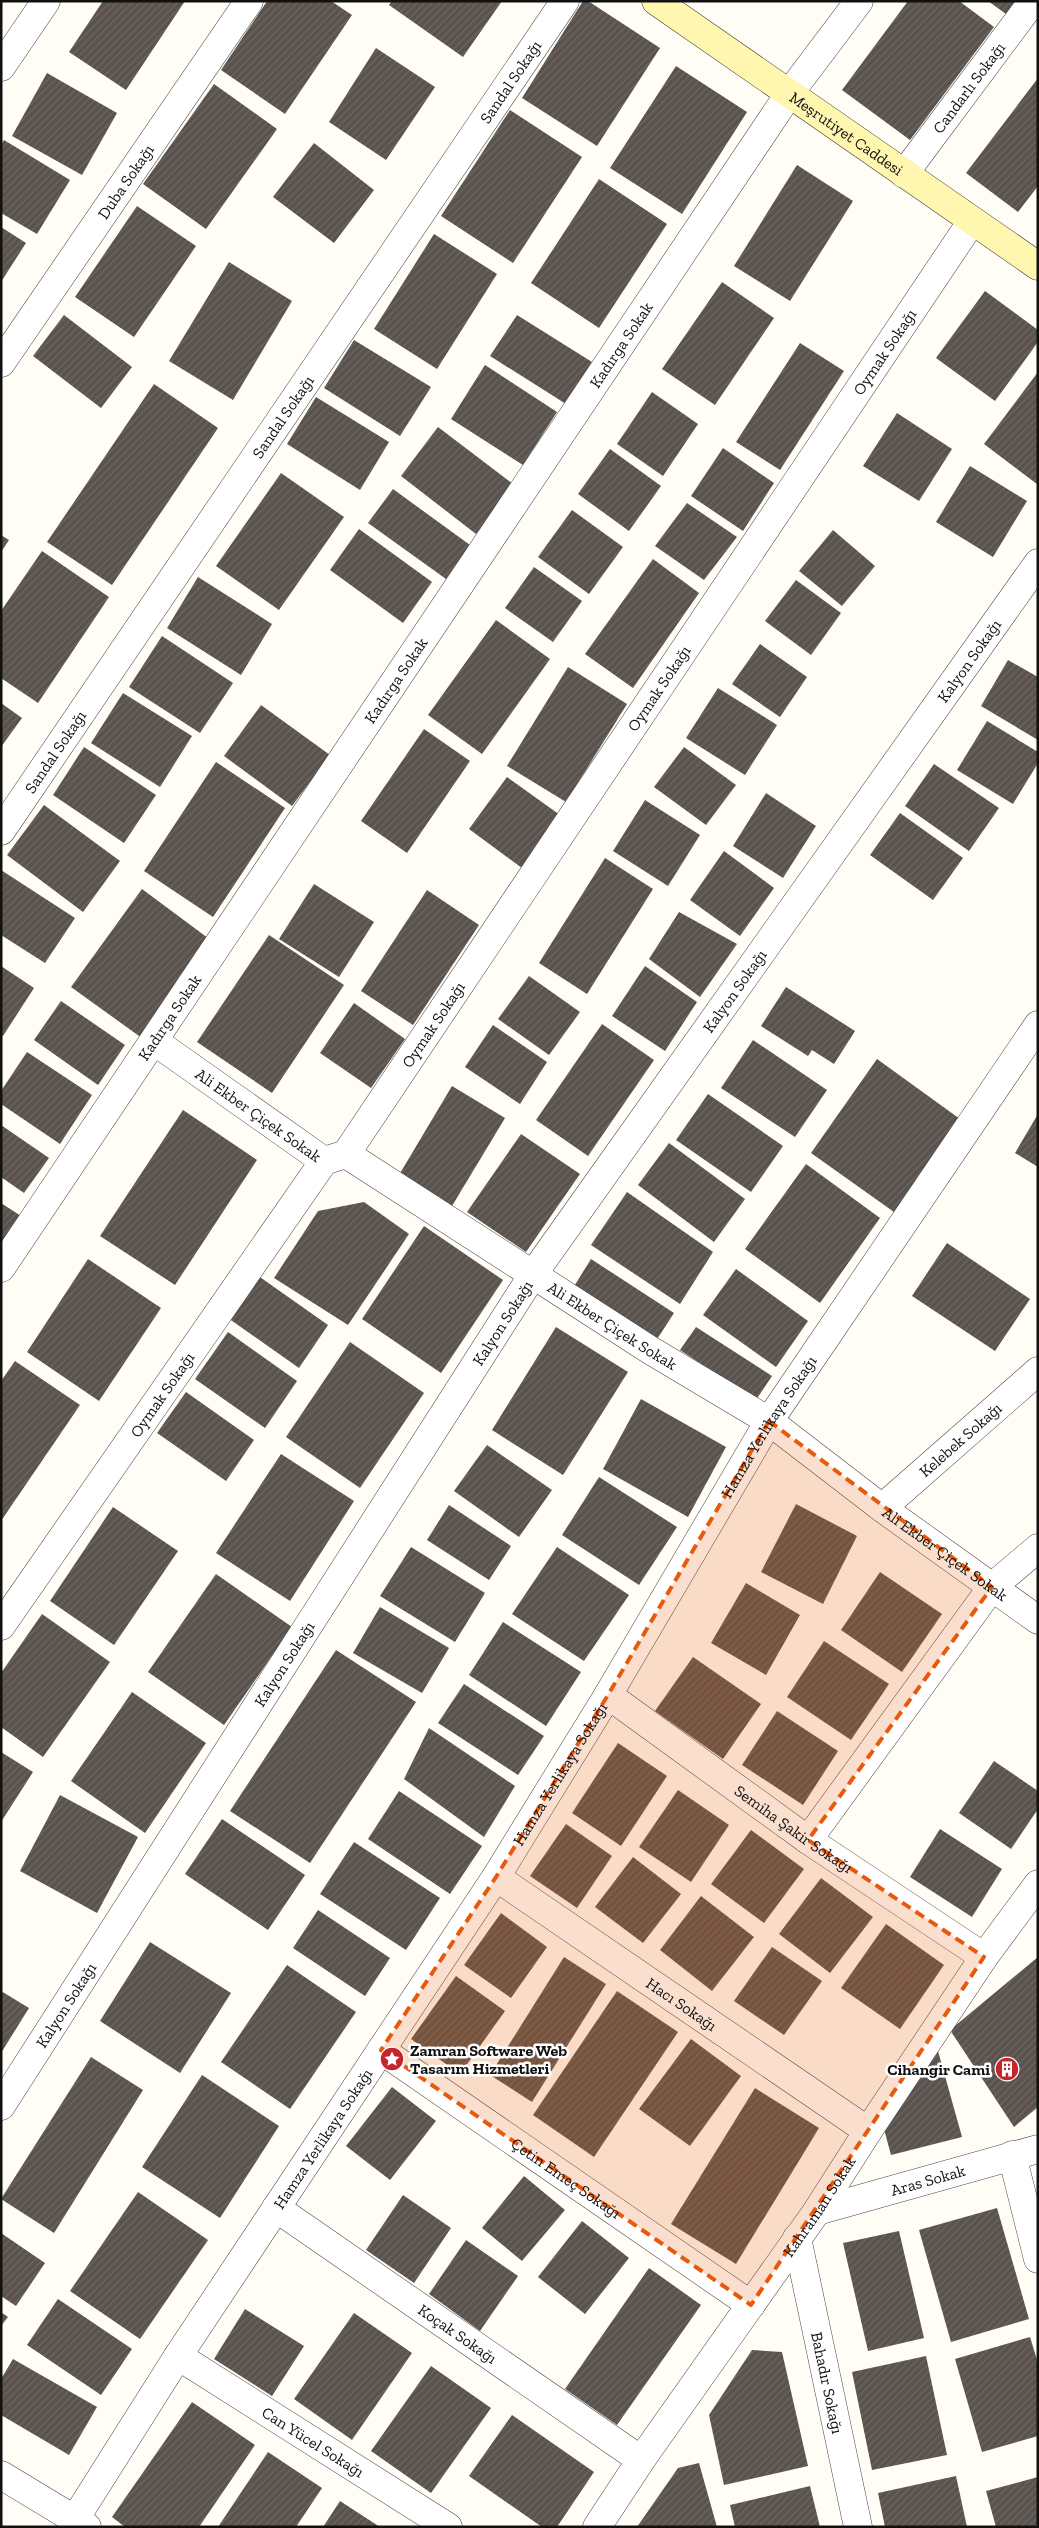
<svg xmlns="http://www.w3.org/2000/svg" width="1039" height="2528" viewBox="0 0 1039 2528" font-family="'Zilla Slab',serif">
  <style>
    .building { fill: url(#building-hatch) }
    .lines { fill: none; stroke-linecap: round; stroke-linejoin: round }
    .minor-casing { stroke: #444; stroke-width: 29 }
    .secondary-casing { stroke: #333; stroke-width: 29 }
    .minor { stroke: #fff; stroke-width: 28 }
    .secondary { stroke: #fff6b0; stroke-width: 28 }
    .marked { fill: #e8590c; fill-opacity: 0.2; stroke: #e8590c; stroke-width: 4; stroke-dasharray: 10 6; stroke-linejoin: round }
    .labels { text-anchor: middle; stroke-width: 5; stroke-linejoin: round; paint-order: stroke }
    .street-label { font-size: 16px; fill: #111; stroke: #fff }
    .poi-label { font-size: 16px; font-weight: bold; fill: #111; stroke: #fff; text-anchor: start }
  </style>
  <defs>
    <pattern id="building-hatch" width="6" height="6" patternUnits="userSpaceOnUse" patternTransform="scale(1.25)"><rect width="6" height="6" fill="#5a524d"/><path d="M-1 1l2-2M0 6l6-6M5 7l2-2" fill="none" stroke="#6d6662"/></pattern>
  </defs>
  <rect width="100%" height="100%" fill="#fffdf5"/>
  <path class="building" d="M103 1H185L126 90 69 52Z
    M267 1H331L352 15 285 114 221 70Z
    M392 1H502L463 57 389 5Z
    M583 1H588L660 48 597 146 522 98Z
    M908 1H959L994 27 910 140 842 90Z
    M988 1H1015L1006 14Z
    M376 48 435 87 386 160 329 122Z
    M676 66 747 112 682 214 610 168Z
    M47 73 117 113 82 175 12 136Z
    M1038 78V186L1018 212 966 173Z
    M214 84 277 129 206 229 143 184Z
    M510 110 582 157 513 263 441 216Z
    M4 140 70 180 37 234 1 213V145Z
    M314 143 374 190 334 243 273 197Z
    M797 165 853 201 790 301 734 266Z
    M599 179 667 224 599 328 531 283Z
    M137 206 196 246 134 337 75 297Z
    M1 227 26 243 1 282Z
    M434 234 497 274 437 369 374 329Z
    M229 262 292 301 233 400 169 361Z
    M722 282 774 318 715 405 662 369Z
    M985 291 1038 330V342L995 401 936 358Z
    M64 315 132 367 101 408 33 356Z
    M517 315 592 362 566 404 490 356Z
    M354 340 431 387 400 436 324 388Z
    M800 343 844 371 780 470 736 442Z
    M485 365 557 412 523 465 451 419Z
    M1038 372V483L1037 484 984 444Z
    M154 384 218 428 112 585 47 542Z
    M652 392 698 424 663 476 617 444Z
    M316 397 389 442 360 490 287 444Z
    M897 413 952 449 919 501 863 466Z
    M438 427 513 484 476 534 401 476Z
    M723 448 774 483 743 531 691 496Z
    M610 449 661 486 629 531 578 494Z
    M970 466 1027 501 993 557 936 522Z
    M281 473 344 517 279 610 216 566Z
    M393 489 470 545 446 579 368 523Z
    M687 503 737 537 704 580 655 546Z
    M572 510 623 547 589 594 538 557Z
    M359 529 432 582 403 623 330 570Z
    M833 530 875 566 842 606 799 571Z
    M1 535 9 540 1 552Z
    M42 551 109 597 38 703 1 678V611Z
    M653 559 699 593 633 688 585 654Z
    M534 567 582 601 553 642 505 608Z
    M198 577 272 624 241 675 167 628Z
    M796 580 841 613 811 655 765 621Z
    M496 620 550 659 482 754 428 715Z
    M162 636 233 683 200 733 129 687Z
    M760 644 807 677 780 717 732 684Z
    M1008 660 1038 677V740L981 706Z
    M568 667 627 704 566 802 507 766Z
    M718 688 777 725 745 775 686 738Z
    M123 693 192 736 160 787 91 743Z
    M1 703 22 718 1 747Z
    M261 705 330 755 292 806 224 756Z
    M987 721 1038 752V763L1013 804 957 770Z
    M424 729 470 761 407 853 361 821Z
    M84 747 156 795 124 843 53 795Z
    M684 747 736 785 706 825 654 787Z
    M216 762 285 808 213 917 144 871Z
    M934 764 999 808 969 851 905 806Z
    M507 777 560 815 522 868 469 829Z
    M766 793 816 826 783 878 733 846Z
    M645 800 700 835 668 886 613 851Z
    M44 805 120 861 83 912 7 855Z
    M900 813 963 858 933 900 870 855Z
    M724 851 774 888 740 936 690 900Z
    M605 858 653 889 587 994 539 963Z
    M1 870 75 918 45 963 1 935Z
    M314 884 374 922 339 977 279 939Z
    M142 889 216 944 146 1041 71 987Z
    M427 890 479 925 413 1025 361 991Z
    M679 912 737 944 700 997 649 959Z
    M269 935 344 985 272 1093 197 1042Z
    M1 966 34 988 3 1036 1 1035Z
    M645 966 697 1002 665 1051 612 1016Z
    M529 976 580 1012 549 1055 498 1019Z
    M786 987 855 1031 834 1064 812 1050 808 1056 761 1026Z
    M61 1001 125 1045 98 1085 34 1040Z
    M354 1003 405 1039 371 1088 320 1053Z
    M602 1024 654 1060 588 1156 536 1120Z
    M493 1025 547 1062 520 1104 465 1067Z
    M753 1040 827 1090 795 1137 721 1088Z
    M27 1052 92 1095 60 1144 1 1104V1091Z
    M877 1059 960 1119 894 1212 811 1153Z
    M452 1086 505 1118 452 1206 399 1175Z
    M708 1094 783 1146 751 1192 676 1140Z
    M183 1110 257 1160 175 1285 100 1236Z
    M1038 1114V1167L1015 1153Z
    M1 1125 49 1158 24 1193 1 1177Z
    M521 1134 580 1174 526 1252 467 1212Z
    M669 1143 745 1199 714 1242 638 1185Z
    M806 1164 880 1218 820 1303 745 1249Z
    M627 1192 713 1252 680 1304 591 1245Z
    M364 1202 409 1234 348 1325 274 1278 318 1211Z
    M1 1203 21 1216 1 1247Z
    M424 1226 503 1280 441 1373 362 1319Z
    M947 1243 1030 1299 995 1351 912 1296Z
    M88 1259 161 1308 99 1401 27 1352Z
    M591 1259 674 1313 650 1350 568 1296Z
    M736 1269 808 1321 776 1367 703 1315Z
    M257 1275 328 1325 299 1368 228 1318Z
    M556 1327 628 1372 563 1475 492 1430Z
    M696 1327 772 1376 756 1400 680 1350Z
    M228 1332 297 1381 265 1428 195 1379Z
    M350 1342 424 1393 360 1488 286 1437Z
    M15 1361 80 1405 1 1521V1381Z
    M186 1392 254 1440 226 1481 157 1433Z
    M641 1399 726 1447 688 1517 603 1469Z
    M487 1445 552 1490 519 1537 454 1491Z
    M281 1454 354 1501 290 1601 216 1553Z
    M599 1477 677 1527 639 1585 562 1535Z
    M796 1504 857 1536 823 1604 761 1572Z
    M449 1505 511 1546 489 1580 427 1540Z
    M113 1507 178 1551 114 1645 50 1601Z
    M411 1547 485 1593 455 1642 380 1596Z
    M557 1547 629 1595 584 1661 512 1614Z
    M880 1572 942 1614 902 1672 841 1630Z
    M216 1574 292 1627 224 1725 148 1672Z
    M746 1583 800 1615 766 1675 711 1643Z
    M380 1607 449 1648 422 1693 353 1653Z
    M42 1614 110 1662 43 1757 1 1727V1673Z
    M503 1622 581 1672 546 1726 469 1675Z
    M824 1641 889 1684 851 1740 787 1697Z
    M336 1650 416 1702 310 1863 230 1811Z
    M693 1657 761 1704 723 1759 655 1711Z
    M464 1684 544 1736 518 1775 438 1723Z
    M132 1692 206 1743 145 1833 71 1781Z
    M777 1711 838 1751 803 1805 742 1765Z
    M429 1728 515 1786 484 1837 404 1779Z
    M618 1743 667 1776 621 1846 572 1813Z
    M1 1752 33 1772 1 1822Z
    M994 1761 1038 1791V1809L1011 1849 959 1813Z
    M678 1790 729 1825 691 1882 639 1847Z
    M399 1791 482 1846 450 1894 368 1839Z
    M60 1795 138 1837 97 1913 20 1871Z
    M222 1819 305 1875 268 1930 185 1874Z
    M566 1824 612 1856 577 1908 530 1876Z
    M940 1829 1002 1869 972 1917 910 1877Z
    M751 1830 804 1869 764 1923 711 1884Z
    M354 1842 440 1898 406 1950 320 1894Z
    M633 1857 681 1894 643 1943 595 1907Z
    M821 1878 873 1917 830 1973 779 1934Z
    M701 1896 754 1937 712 1991 660 1950Z
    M318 1910 390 1958 365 1996 293 1948Z
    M501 1913 547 1947 511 1998 464 1965Z
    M886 1924 944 1965 900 2029 841 1988Z
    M150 1942 231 1993 180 2073 100 2021Z
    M772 1947 822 1981 784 2035 734 2001Z
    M564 1957 606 1984 532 2102 490 2075Z
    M1038 1957V2107L1014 2127 950 2030Z
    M287 1965 356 2012 290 2109 221 2062Z
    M456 1976 505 2011 460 2074 411 2039Z
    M1 1991 29 2008 1 2053Z
    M617 1991 678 2032 594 2157 533 2115Z
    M691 2039 741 2076 690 2146 639 2109Z
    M938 2051 962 2137 891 2155 884 2129Z
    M91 2057 143 2090 54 2233 1 2199Z
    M202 2075 279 2126 220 2218 142 2167Z
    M392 2087 436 2121 390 2180 346 2146Z
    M755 2088 819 2128 736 2264 671 2224Z
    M524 2176 565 2210 522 2261 482 2228Z
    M138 2192 208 2240 140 2339 70 2291Z
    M403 2195 451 2228 414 2283 366 2250Z
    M997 2208 1029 2319 951 2342 919 2230Z
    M582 2221 629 2258 585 2314 538 2277Z
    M899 2231 924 2338 868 2351 843 2243Z
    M1 2233 45 2263 16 2306 1 2296Z
    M466 2240 518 2276 480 2331 429 2294Z
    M649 2268 701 2305 617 2425 565 2389Z
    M58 2299 132 2349 101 2395 27 2345Z
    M245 2309 304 2346 272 2396 214 2359Z
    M1 2312 8 2317 1 2326Z
    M354 2313 412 2353 352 2440 294 2399Z
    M1030 2337 1038 2363V2436L982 2452 955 2359Z
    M752 2350 782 2352 808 2466 724 2485 709 2415Z
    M926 2356 947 2455 872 2470 852 2372Z
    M13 2359 97 2407 69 2455 1 2415V2379Z
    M431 2366 491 2408 431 2493 371 2451Z
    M192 2402 255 2445 199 2527H125L112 2517Z
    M512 2415 594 2472 557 2527H542L469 2476Z
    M268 2452 322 2488 296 2527H218Z
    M699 2463 717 2527H637L678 2468Z
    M956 2476 967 2527H885L878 2493Z
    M1038 2477V2527H996L986 2491Z
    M810 2486 820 2527H735L730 2505Z
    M340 2501 380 2527H323Z"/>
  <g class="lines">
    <g class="minor-casing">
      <g id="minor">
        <path d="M1 67 46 1"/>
        <path id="s1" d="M904 174 1033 1"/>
        <path id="s2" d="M1 363 249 1"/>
        <path id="s3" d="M1 831 565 1"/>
        <path id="s4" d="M154 1041 324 1161 346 1154 650 1350 769 1421 882 1508 1038 1620"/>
        <path id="s5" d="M346 1154 972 221"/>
        <path id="s6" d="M1 1268 789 94 859 1"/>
        <path id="s7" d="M882 1508 1038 1371"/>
        <path id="s8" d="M1 1626 324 1161"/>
        <path id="s9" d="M608 1695 808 1840 984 1957"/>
        <path d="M808 1840 992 1587 1038 1548"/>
        <path id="s10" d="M496 1877 868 2131"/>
        <path id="s11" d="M381 2050 751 2305"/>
        <path id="s12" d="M1 2106 534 1273 1038 563"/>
        <path d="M1012 2155 1038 2259"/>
        <path id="s13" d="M276 2208 641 2460"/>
        <path id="s14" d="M817 2211 1038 2149"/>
        <path id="s15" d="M797 2238 858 2527"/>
        <path id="s16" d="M178 2356 448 2527"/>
        <path d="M1 2475 87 2527"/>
        <path id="s17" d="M75 2519 178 2356 496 1877 608 1695 769 1421 1038 1025"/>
        <path id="s18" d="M597 2527 641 2460 817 2211 868 2131 984 1957 1038 1884"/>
      </g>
    </g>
    <g class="secondary-casing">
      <g id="secondary">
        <path id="s19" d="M656 1 1038 266"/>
      </g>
    </g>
    <use href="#minor" class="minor"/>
    <use href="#secondary" class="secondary"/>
  </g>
  <path class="marked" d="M769 1421 992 1587 808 1840 984 1957 751 2305 381 2050 496 1877 608 1695Z"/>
  <defs>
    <g id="sight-disc" transform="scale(1.25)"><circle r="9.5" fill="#c4262e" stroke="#fff"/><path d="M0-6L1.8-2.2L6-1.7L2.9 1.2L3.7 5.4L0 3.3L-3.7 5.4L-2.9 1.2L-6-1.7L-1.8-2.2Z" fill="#fff"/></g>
    <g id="building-disc" transform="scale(1.25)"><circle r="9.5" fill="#c4262e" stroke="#fff"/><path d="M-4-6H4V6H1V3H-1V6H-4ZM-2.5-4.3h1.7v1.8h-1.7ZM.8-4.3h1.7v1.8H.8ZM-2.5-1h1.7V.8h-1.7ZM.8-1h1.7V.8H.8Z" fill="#fff"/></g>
  </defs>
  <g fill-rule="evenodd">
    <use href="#sight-disc" x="392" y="2059"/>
    <use href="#building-disc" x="1007" y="2069"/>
  </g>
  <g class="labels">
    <g class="street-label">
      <text dy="6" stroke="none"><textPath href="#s3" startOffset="906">Sandal Sokağı</textPath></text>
      <text dy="6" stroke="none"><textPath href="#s1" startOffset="108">Candarlı Sokağı</textPath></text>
      <text dy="6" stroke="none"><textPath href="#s19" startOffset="232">Meşrutiyet Caddesi</textPath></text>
      <text dy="6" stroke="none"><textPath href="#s2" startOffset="220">Duba Sokağı</textPath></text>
      <text dy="6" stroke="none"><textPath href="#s6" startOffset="1112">Kadırga Sokak</textPath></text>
      <text dy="6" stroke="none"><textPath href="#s5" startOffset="966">Oymak Sokağı</textPath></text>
      <text dy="6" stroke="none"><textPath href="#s3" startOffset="501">Sandal Sokağı</textPath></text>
      <text dy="6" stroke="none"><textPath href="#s12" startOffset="1740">Kalyon Sokağı</textPath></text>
      <text dy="6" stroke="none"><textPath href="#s6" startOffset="708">Kadırga Sokak</textPath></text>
      <text dy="6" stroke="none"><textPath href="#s5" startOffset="561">Oymak Sokağı</textPath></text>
      <text dy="6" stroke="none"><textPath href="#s3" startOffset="96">Sandal Sokağı</textPath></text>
      <text dy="6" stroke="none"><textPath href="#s12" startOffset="1335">Kalyon Sokağı</textPath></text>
      <text dy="6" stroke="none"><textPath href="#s6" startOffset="302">Kadırga Sokak</textPath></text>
      <text dy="6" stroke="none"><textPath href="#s5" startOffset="156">Oymak Sokağı</textPath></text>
      <text dy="6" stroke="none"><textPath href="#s4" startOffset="128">Ali Ekber Çiçek Sokak</textPath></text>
      <text dy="6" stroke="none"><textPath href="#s12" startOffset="930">Kalyon Sokağı</textPath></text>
      <text dy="6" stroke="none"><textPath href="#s4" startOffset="548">Ali Ekber Çiçek Sokak</textPath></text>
      <text dy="6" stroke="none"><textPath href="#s8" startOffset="282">Oymak Sokağı</textPath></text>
      <text dy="6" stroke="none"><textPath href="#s17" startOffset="1294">Hamza Yerlikaya Sokağı</textPath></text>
      <text dy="6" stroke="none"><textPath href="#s7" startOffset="104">Kelebek Sokağı</textPath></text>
      <text dy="6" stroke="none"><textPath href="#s4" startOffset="952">Ali Ekber Çiçek Sokak</textPath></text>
      <text dy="6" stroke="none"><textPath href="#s12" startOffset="525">Kalyon Sokağı</textPath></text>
      <text dy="6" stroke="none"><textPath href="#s17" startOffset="889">Hamza Yerlikaya Sokağı</textPath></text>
      <text dy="6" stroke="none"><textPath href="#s9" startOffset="229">Semiha Şakir Sokağı</textPath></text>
      <text dy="6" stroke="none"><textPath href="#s10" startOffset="225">Hacı Sokağı</textPath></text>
      <text dy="6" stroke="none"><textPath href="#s12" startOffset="120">Kalyon Sokağı</textPath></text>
      <text dy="6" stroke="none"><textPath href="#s17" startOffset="454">Hamza Yerlikaya Sokağı</textPath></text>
      <text dy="6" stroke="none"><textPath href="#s11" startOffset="225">Çetin Emeç Sokağı</textPath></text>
      <text dy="6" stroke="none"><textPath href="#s14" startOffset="115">Aras Sokak</textPath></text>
      <text dy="6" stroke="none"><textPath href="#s18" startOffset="390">Kahraman Sokak</textPath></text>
      <text dy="6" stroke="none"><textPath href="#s13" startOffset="221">Koçak Sokağı</textPath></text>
      <text dy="6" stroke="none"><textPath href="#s15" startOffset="148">Bahadır Sokağı</textPath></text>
      <text dy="6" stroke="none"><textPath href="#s16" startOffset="160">Can Yücel Sokağı</textPath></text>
    </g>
    <g class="poi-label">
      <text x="410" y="2056">Zamran Software Web<tspan x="410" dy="18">Tasarım Hizmetleri</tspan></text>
      <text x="990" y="2075" text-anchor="end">Cihangir Cami</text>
    </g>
  </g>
  <rect width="1039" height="2528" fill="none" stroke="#111111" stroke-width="5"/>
</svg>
